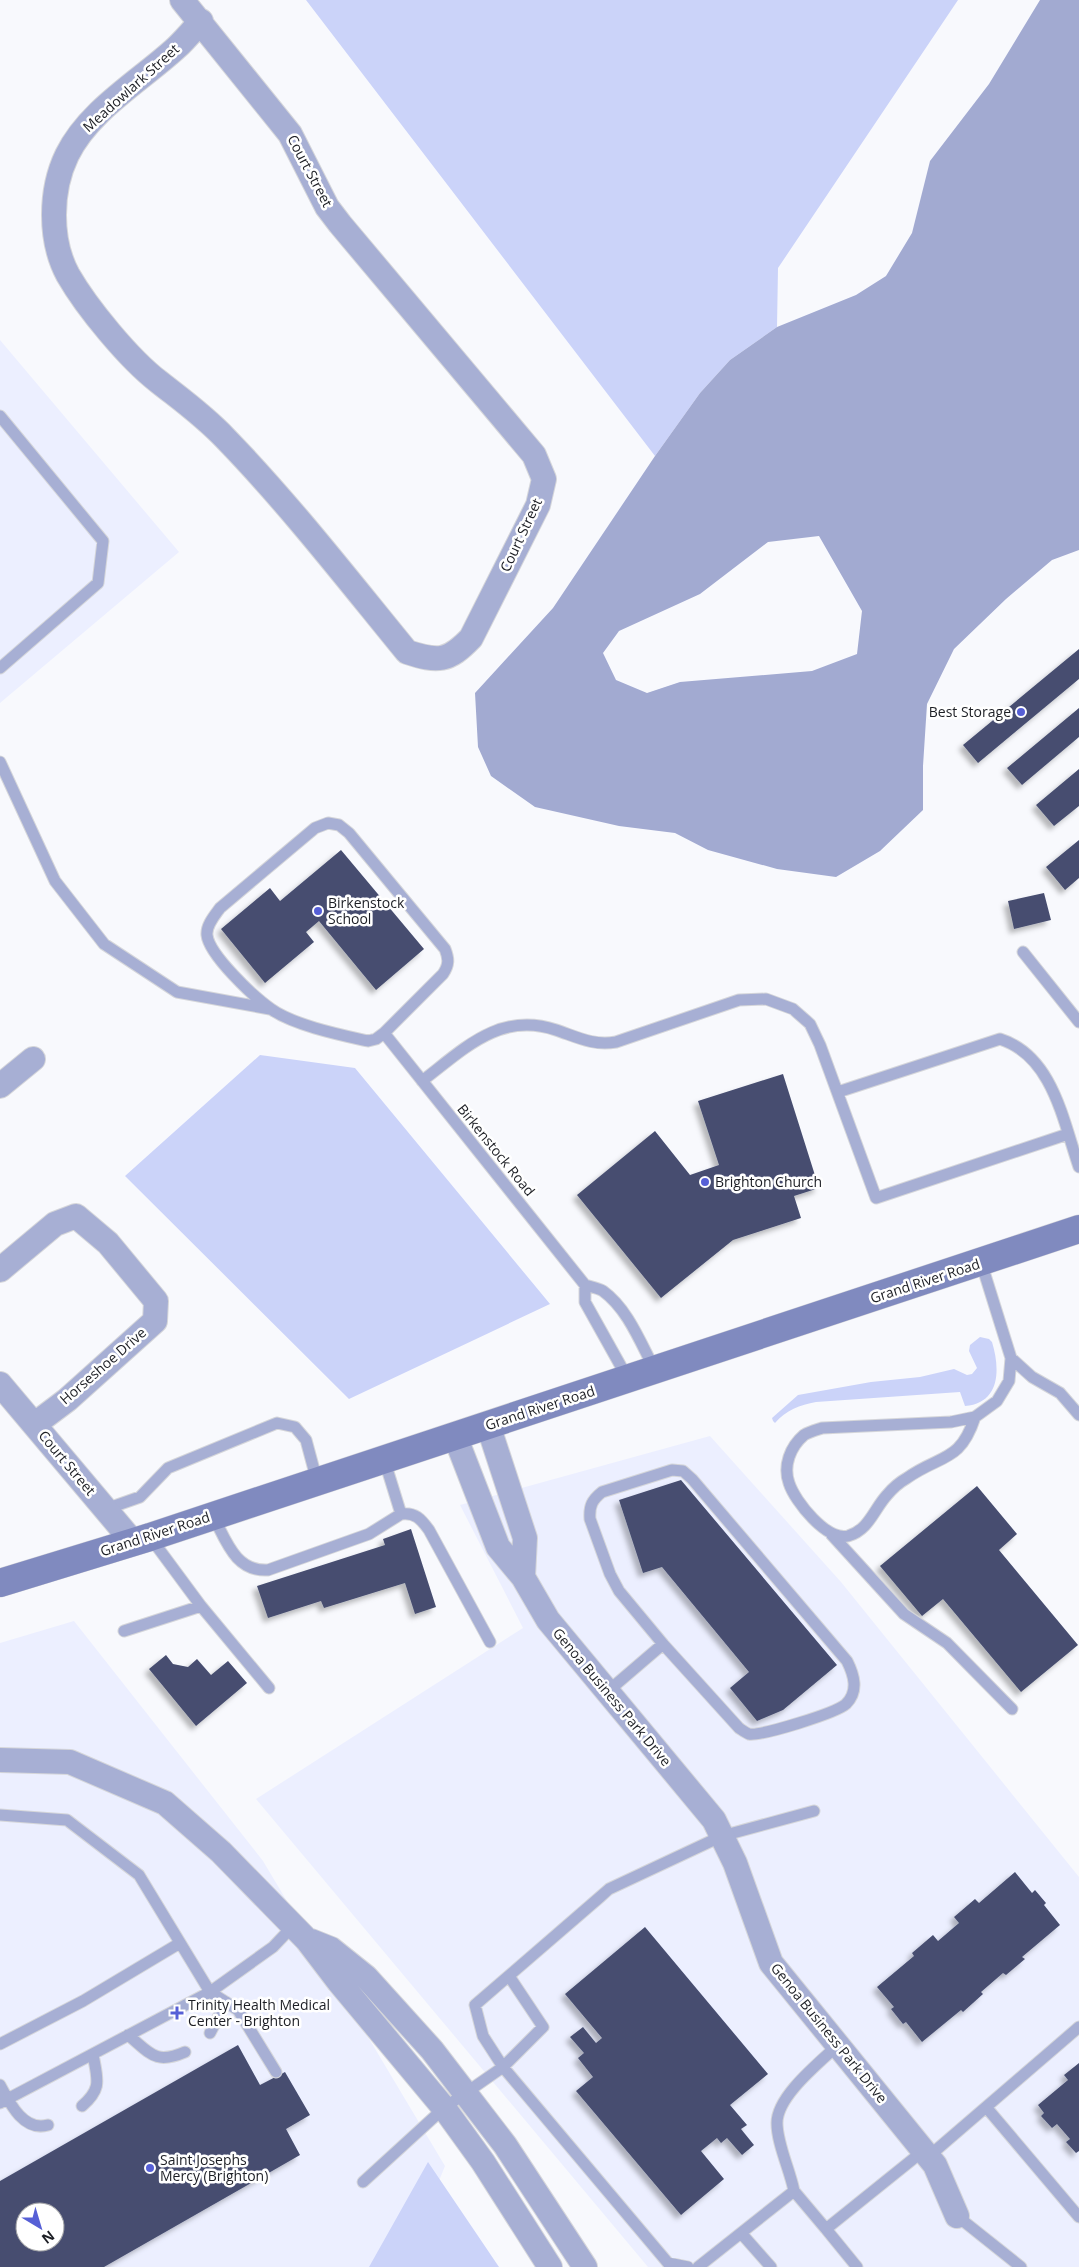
<svg xmlns="http://www.w3.org/2000/svg" width="1079" height="2267" viewBox="0 0 1079 2267" font-family="'Open Sans',sans-serif">
  <style>
    .built { fill: #ecefff; fill-rule: evenodd }
    .green { fill: #cbd3f9 }
    .water { fill: #a2aad1; fill-rule: evenodd }
    .building { fill: #474e70; fill-rule: evenodd; filter: url(#shadow) }
    .lines { fill: none; stroke-linecap: round; stroke-linejoin: round }
    .lane-casing { stroke: #d5d6da; stroke-width: 13 }
    .street-casing { stroke: #d5d6da; stroke-width: 26 }
    .secondary-casing { stroke: #d5d6da; stroke-width: 29 }
    .lane { stroke: #a7afd4; stroke-width: 11 }
    .street { stroke: #a7afd4; stroke-width: 24 }
    .secondary { stroke: #808abf; stroke-width: 28 }
    .poi-dot { fill: #565fd6; stroke: #fff; stroke-width: 2 }
    .labels { text-anchor: middle; stroke-width: 5; stroke-linejoin: round; paint-order: stroke }
    .street-label { font-size: 14px; fill: #1c1e24; stroke: #fff }
    .poi-label { font-size: 14px; fill: #1c1e24; stroke: #fff; text-anchor: start }
  </style>
  <defs>
    <filter id="shadow"><feDropShadow dx="-4.5" dy="4.5" stdDeviation="2.5" flood-color="#0004"/></filter>
  </defs>
  <rect width="100%" height="100%" fill="#f8f9fd"/>
  <path class="built" d="M0 340 179 552 0 703Z
    M710 1436 841 1582 1079 1877V2267H648L256 1799 523 1628 460 1505Z
    M74 1621 263 1861 445 2166 404 2267H0V1643ZM25 2212H55V2242H25Z"/>
  <path class="green" d="M306 0H958L778 268 777 327 730 360 700 393 655 456Z
    M260 1055 355 1068 550 1304 349 1399 125 1176Z
    M980 1337 989 1339 992 1342C1000 1368 1001 1403 965 1406L960 1392 816 1402C800 1405 786 1410 775 1423L773 1421 772 1418 798 1395 871 1382 920 1377 954 1369 967 1375 972 1374 977 1368 969 1351 970 1345Z
    M428 2162 499 2267H369Z"/>
  <path class="water" d="M1040 0H1079V550L1052 560 1006 599 954 649 927 704 923 766V810L880 851 836 877 777 869 708 850 675 833 619 826 535 807 491 776 478 747 475 693 553 608 655 456 700 393 730 360 777 327 856 295 886 276 912 233 930 161 989 84ZM819 536 862 611 857 654 812 671 680 682 647 693 616 680 603 653 619 631 700 594 768 542Z"/>
  <path class="building" d="M1079 649V679L978 763 963 745Z
    M1079 708V737L1022 785 1007 768Z
    M1079 769V806L1054 826 1036 805Z
    M1079 840V878L1065 890 1046 867Z
    M341 850 424 949 376 990 319 921 306 932 314 942 265 983 221 929 270 888 280 901Z
    M1044 893 1051 920 1014 929 1008 901Z
    M783 1074 819 1188 794 1196 801 1218 733 1240 661 1298 577 1195 655 1131 690 1175 719 1165 698 1101Z
    M681 1480 837 1665 783 1710 757 1721 730 1688 749 1672 662 1567 643 1573 619 1500Z
    M977 1486 1017 1534 999 1550 1078 1645 1021 1692 943 1599 922 1616 880 1566Z
    M411 1529 436 1607 415 1614 405 1583 324 1608 321 1601 268 1618 257 1586 385 1545 383 1539Z
    M166 1655 173 1664 188 1667 197 1659 211 1675 228 1661 247 1683 196 1726 149 1669Z
    M1015 1872 1032 1893 1035 1890 1046 1903 1044 1905 1060 1925 1022 1957 1025 1959 1006 1975 1003 1973 981 1992 983 1994 963 2012 961 2010 922 2042 906 2022 903 2024 891 2009 894 2007 877 1987 914 1956 912 1953 933 1935 938 1941 959 1923 954 1917 975 1899 979 1903Z
    M645 1927 768 2074 730 2105 747 2125 741 2129 754 2145 742 2155 727 2138 721 2143 717 2138 701 2151 724 2179 681 2215 576 2091 593 2077 578 2058 584 2053 570 2037 583 2027 596 2043 602 2038 565 1994Z
    M238 2045 260 2085 285 2072 310 2115 286 2129 300 2155 104 2267H0V2181ZM25 2212H55V2242H25Z
    M1079 2063V2151L1076 2153 1066 2142 1070 2139 1057 2124 1052 2128 1041 2116 1044 2113 1038 2105 1068 2080 1064 2075Z"/>
  <g class="lines">
    <g class="lane-casing">
      <path id="lane" d="M0 416 103 541 98 583 0 668
        M0 762 55 881 104 944 177 992 270 1009
        M328 823 339 825 349 833 445 949C449 959 449 965 443 974L384 1033 376 1039 368 1041C341 1035 293 1025 271 1009 254 997 209 955 207 935 206 925 215 915 220 908L315 828Z
        M1023 952 1079 1022
        M384 1033 585 1285C591 1287 598 1288 603 1291 628 1309 641 1344 655 1370
        M422 1081C464 1049 500 1011 556 1030 577 1037 593 1046 616 1042L739 1000 766 999 793 1009 810 1024 820 1045 876 1198 1068 1134
        M838 1092 1000 1039C1053 1056 1063 1121 1079 1167
        M585 1285V1302L628 1379
        M1011 1358 1032 1377 1060 1393 1079 1415
        M975 1417C960 1463 941 1454 907 1478 900 1482 892 1489 887 1495 874 1509 869 1530 848 1536 827 1541 795 1502 789 1483 783 1466 790 1447 804 1435 809 1432 816 1430 822 1428L951 1422 975 1417 997 1401 1009 1381 1011 1358 981 1262
        M106 1509 140 1497 168 1468 277 1423 295 1427 306 1440 317 1481
        M401 1514C415 1512 421 1519 429 1530L490 1642
        M213 1516C226 1540 235 1572 268 1570L369 1534 401 1514 384 1459
        M831 1534 904 1614 947 1643 1012 1709
        M150 1537 201 1606 269 1688
        M124 1631 201 1606
        M607 1692 663 1644 739 1728C742 1730 746 1733 749 1734 762 1736 836 1713 846 1704 859 1691 854 1675 847 1661L692 1479 683 1471 672 1470 602 1492C592 1500 589 1506 590 1519L610 1574 619 1591 663 1644
        M0 1815 67 1820 139 1875 210 1992 238 2010 276 2072
        M509 1976 543 2027 503 2067 483 2036 475 2005 600 1897 609 1889 722 1836 814 1811
        M210 2033 226 2002
        M128 2035C150 2053 155 2065 185 2052
        M0 2044 83 2001 180 1943
        M0 2085C10 2104 24 2132 48 2125
        M0 2103 210 1992 273 1947 293 1926
        M82 2106C103 2088 97 2079 93 2054
        M986 2107 1079 2217
        M928 2157 1079 2027
        M363 2182 444 2108 503 2067 668 2263 688 2267
        M794 2191C790 2170 777 2144 777 2123 777 2096 819 2063 838 2045
        M957 2216 1021 2267
        M826 2229 857 2267
        M741 2233 771 2267
        M698 2267 794 2191 826 2229 923 2151"/>
    </g>
    <g class="street-casing">
      <path id="street" d="M182 0 290 134 327 207 340 224 534 455 544 479 538 505 471 638C448 662 438 662 407 652 348 580 290 505 225 438 203 415 183 401 159 382 129 359 87 308 68 275 49 240 50 190 67 155 89 110 140 81 176 48 185 40 193 30 201 21
        M0 1086 33 1059
        M0 1270 55 1224 76 1216 108 1243 156 1301 155 1321 67 1400 35 1424
        M0 1384 133 1542
        M488 1425 525 1538 523 1577
        M455 1436 498 1547 523 1577 548 1620 714 1820 735 1863 771 1963 935 2165 957 2216
        M0 1760 70 1762 165 1803 221 1852 307 1940 339 1982 444 2108 483 2162 550 2267
        M311 1941 331 1949 366 1977 432 2050 505 2145 585 2267"/>
    </g>
    <g class="secondary-casing">
      <path id="secondary" d="M0 1583 150 1537 1079 1229"/>
    </g>
    <use href="#lane" class="lane"/>
    <use href="#street" class="street"/>
    <use href="#secondary" class="secondary"/>
  </g>
  <g class="poi-dot">
    <circle cx="1021" cy="712" r="5"/>
    <circle cx="318" cy="911" r="5"/>
    <circle cx="705" cy="1182" r="5"/>
    <path d="M174.5 2005.5h5v5h5v5h-5v5h-5v-5h-5v-5h5z"/>
    <circle cx="150" cy="2168" r="5"/>
  </g>
  <g class="labels">
    <g class="street-label">
      <text transform="translate(131 88) rotate(-42)" y="5">Meadowlark Street</text>
      <text transform="translate(310 171) rotate(62)" y="5">Court Street</text>
      <text transform="translate(521 535) rotate(-65)" y="5">Court Street</text>
      <text transform="translate(496 1150) rotate(51)" y="5">Birkenstock Road</text>
      <text transform="translate(925 1281) rotate(-18)" y="5">Grand River Road</text>
      <text transform="translate(103 1366) rotate(-41)" y="5">Horseshoe Drive</text>
      <text transform="translate(540 1408) rotate(-18)" y="5">Grand River Road</text>
      <text transform="translate(67 1463) rotate(50)" y="5">Court Street</text>
      <text transform="translate(155 1534) rotate(-18)" y="5">Grand River Road</text>
      <text transform="translate(612 1697) rotate(50)" y="5">Genoa Business Park Drive</text>
      <text transform="translate(829 2033) rotate(51)" y="5">Genoa Business Park Drive</text>
    </g>
    <g class="poi-label">
      <text x="1011" y="717" text-anchor="end">Best Storage</text>
      <text x="328" y="908">Birkenstock<tspan x="328" dy="16">School</tspan></text>
      <text x="715" y="1187">Brighton Church</text>
      <text x="188" y="2010">Trinity Health Medical<tspan x="188" dy="16">Center - Brighton</tspan></text>
      <text x="160" y="2165">Saint Josephs<tspan x="160" dy="16">Mercy (Brighton)</tspan></text>
    </g>
  </g>
  <g transform="translate(40 2227) rotate(142)"><circle r="24" fill="#ffffff" stroke="#a4a5a7"/>
  <path d="M0-4L9 19L0 12L-9 19Z" fill="#565fd6"/>
  <text y="-8" font-size="14" font-weight="bold" text-anchor="middle" fill="#1c1e24">N</text>
  </g>
</svg>
